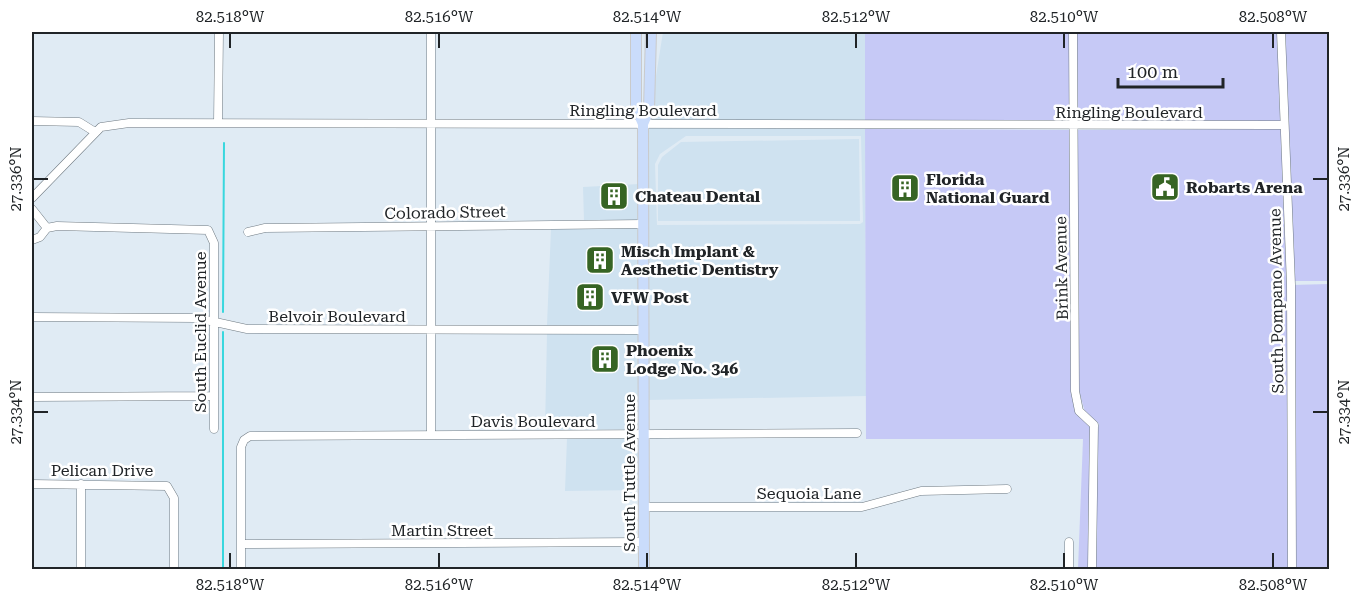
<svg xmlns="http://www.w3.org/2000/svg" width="1361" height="601" viewBox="0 0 1361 601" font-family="'Roboto Serif',serif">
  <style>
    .built { fill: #cfe2f0; fill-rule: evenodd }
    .green { fill: #c6c9f6 }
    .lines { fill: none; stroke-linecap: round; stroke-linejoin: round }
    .stream { stroke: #38d7de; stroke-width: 2 }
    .minor-casing { stroke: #6f7a82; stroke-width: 9 }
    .major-casing { stroke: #c9cacb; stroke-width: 12 }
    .minor { stroke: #fff; stroke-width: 8 }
    .major { stroke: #cadcfb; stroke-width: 10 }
    .ticks { fill: none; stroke: #202427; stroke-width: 2 }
    .labels { text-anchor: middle; stroke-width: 5; stroke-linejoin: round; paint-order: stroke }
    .street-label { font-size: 16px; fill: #202427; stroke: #fff }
    .poi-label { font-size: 16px; font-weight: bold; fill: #202427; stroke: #fff; text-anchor: start }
    .neatline { fill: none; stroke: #202427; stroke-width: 2 }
    .ticks-label { font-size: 15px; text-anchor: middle; fill: #202427 }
  </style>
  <rect width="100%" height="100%" fill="#e0ebf4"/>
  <path class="built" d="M663 32H865V121L649 120Z
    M647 128 865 129 866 396 647 400ZM686 136H861L863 222 860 224 657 225 655 164 660 154Z
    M859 139 860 221H658V165L662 157 681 142Z
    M639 184V220L584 221 583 187Z
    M639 228 640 326 547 325 551 229Z
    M547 333 640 334V429L545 430Z
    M640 437V490L565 491 567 438Z"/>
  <path class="green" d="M865 32H1069V122L865 121Z
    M1077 32H1278L1280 121 1077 122Z
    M1285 32H1329V281H1294Z
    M865 129 1069 130 1072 391 1076 413 1090 427 1088 569H1078L1083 439H866Z
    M1281 129 1287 285 1288 569H1095L1096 436 1099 424 1085 412 1079 391 1077 130Z
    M1329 284V569H1292L1291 285Z"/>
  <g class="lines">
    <path class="stream" d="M223 312 224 143
      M223 570V332"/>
    <g class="minor-casing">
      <path id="minor" d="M431 32V435
        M1073 32 1075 391 1079 411 1094 425 1092 567
        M1281 32 1291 285 1292 570
        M32 121 79 122 95 132
        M218 123 219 32
        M32 198 101 127 129 123 1284 125
        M32 209 47 228
        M248 232 265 228 643 224
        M32 240 40 237 47 228 57 226 208 230 214 243V429
        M32 317 197 318 247 329 644 330
        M32 397 214 396
        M32 484 167 486 174 498V570
        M81 484V570
        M644 507H862L921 491 1007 489
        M241 544 644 542
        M241 570V447L244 440 250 436 857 433
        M1069 570V542"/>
    </g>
    <g class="major-casing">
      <path id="major" d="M636 32V108L643 124
        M644 570 643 124 649 110 651 32"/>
    </g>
    <use href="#minor" class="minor"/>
    <use href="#major" class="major"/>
  </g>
  <path class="ticks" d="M230 33V48M439 33V48M647 33V48M856 33V48M1064 33V48M1273 33V48M33 179H48M1313 179H1328M33 412H48M1313 412H1328M230 553V568M439 553V568M647 553V568M856 553V568M1064 553V568M1273 553V568"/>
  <defs>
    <g id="civic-square" transform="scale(1.5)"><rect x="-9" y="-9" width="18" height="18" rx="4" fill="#366423" stroke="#fff"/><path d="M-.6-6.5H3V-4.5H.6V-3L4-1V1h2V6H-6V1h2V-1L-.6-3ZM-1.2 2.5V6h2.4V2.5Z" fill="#fff"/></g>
    <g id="building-square" transform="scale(1.5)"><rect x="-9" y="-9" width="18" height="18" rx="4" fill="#366423" stroke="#fff"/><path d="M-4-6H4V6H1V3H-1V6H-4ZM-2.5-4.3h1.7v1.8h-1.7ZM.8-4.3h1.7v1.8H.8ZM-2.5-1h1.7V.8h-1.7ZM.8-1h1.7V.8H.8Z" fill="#fff"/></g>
  </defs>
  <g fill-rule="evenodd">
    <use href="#civic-square" x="1165" y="187"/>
    <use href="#building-square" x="905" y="188"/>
    <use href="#building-square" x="614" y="196"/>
    <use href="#building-square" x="600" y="260"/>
    <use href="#building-square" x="590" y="297"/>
    <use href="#building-square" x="605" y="359"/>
  </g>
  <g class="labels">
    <g class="street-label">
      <text x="643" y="116">Ringling Boulevard</text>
      <text x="1129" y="118">Ringling Boulevard</text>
      <text transform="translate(445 212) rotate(-1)" y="6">Colorado Street</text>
      <text transform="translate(1061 268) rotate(-91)" y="6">Brink Avenue</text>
      <text transform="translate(1276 301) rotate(-91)" y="6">South Pompano Avenue</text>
      <text x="337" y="322">Belvoir Boulevard</text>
      <text transform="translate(200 332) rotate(-90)" y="6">South Euclid Avenue</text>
      <text x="533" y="427">Davis Boulevard</text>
      <text x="102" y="476">Pelican Drive</text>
      <text transform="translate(629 473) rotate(-90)" y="6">South Tuttle Avenue</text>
      <text x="809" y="499">Sequoia Lane</text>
      <text x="442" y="536">Martin Street</text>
    </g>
    <g class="poi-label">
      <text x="926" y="185">Florida<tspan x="926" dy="18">National Guard</tspan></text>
      <text x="1186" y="193">Robarts Arena</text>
      <text x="635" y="202">Chateau Dental</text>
      <text x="621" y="257">Misch Implant &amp;<tspan x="621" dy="18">Aesthetic Dentistry</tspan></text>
      <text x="611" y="303">VFW Post</text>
      <text x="626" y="356">Phoenix<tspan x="626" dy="18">Lodge No. 346</tspan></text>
    </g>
  </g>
  <rect width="1361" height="601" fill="none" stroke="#ffffff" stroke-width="66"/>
  <path d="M1118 78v9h105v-9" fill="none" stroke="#202427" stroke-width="3"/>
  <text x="1127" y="78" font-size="18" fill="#202427" stroke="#ffffff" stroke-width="4.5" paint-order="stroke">100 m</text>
  <rect x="33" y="33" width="1295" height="535" class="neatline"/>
  <g class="ticks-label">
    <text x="230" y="22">82.518°W</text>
    <text x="439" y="22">82.516°W</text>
    <text x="647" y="22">82.514°W</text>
    <text x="856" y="22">82.512°W</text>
    <text x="1064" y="22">82.510°W</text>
    <text x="1273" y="22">82.508°W</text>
    <text transform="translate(16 179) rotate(-90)" y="5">27.336°N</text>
    <text transform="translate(1344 179) rotate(-90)" y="5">27.336°N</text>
    <text transform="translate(16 412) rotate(-90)" y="5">27.334°N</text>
    <text transform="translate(1344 412) rotate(-90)" y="5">27.334°N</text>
    <text x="230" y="590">82.518°W</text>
    <text x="439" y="590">82.516°W</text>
    <text x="647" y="590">82.514°W</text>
    <text x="856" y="590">82.512°W</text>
    <text x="1064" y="590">82.510°W</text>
    <text x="1273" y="590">82.508°W</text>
  </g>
</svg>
